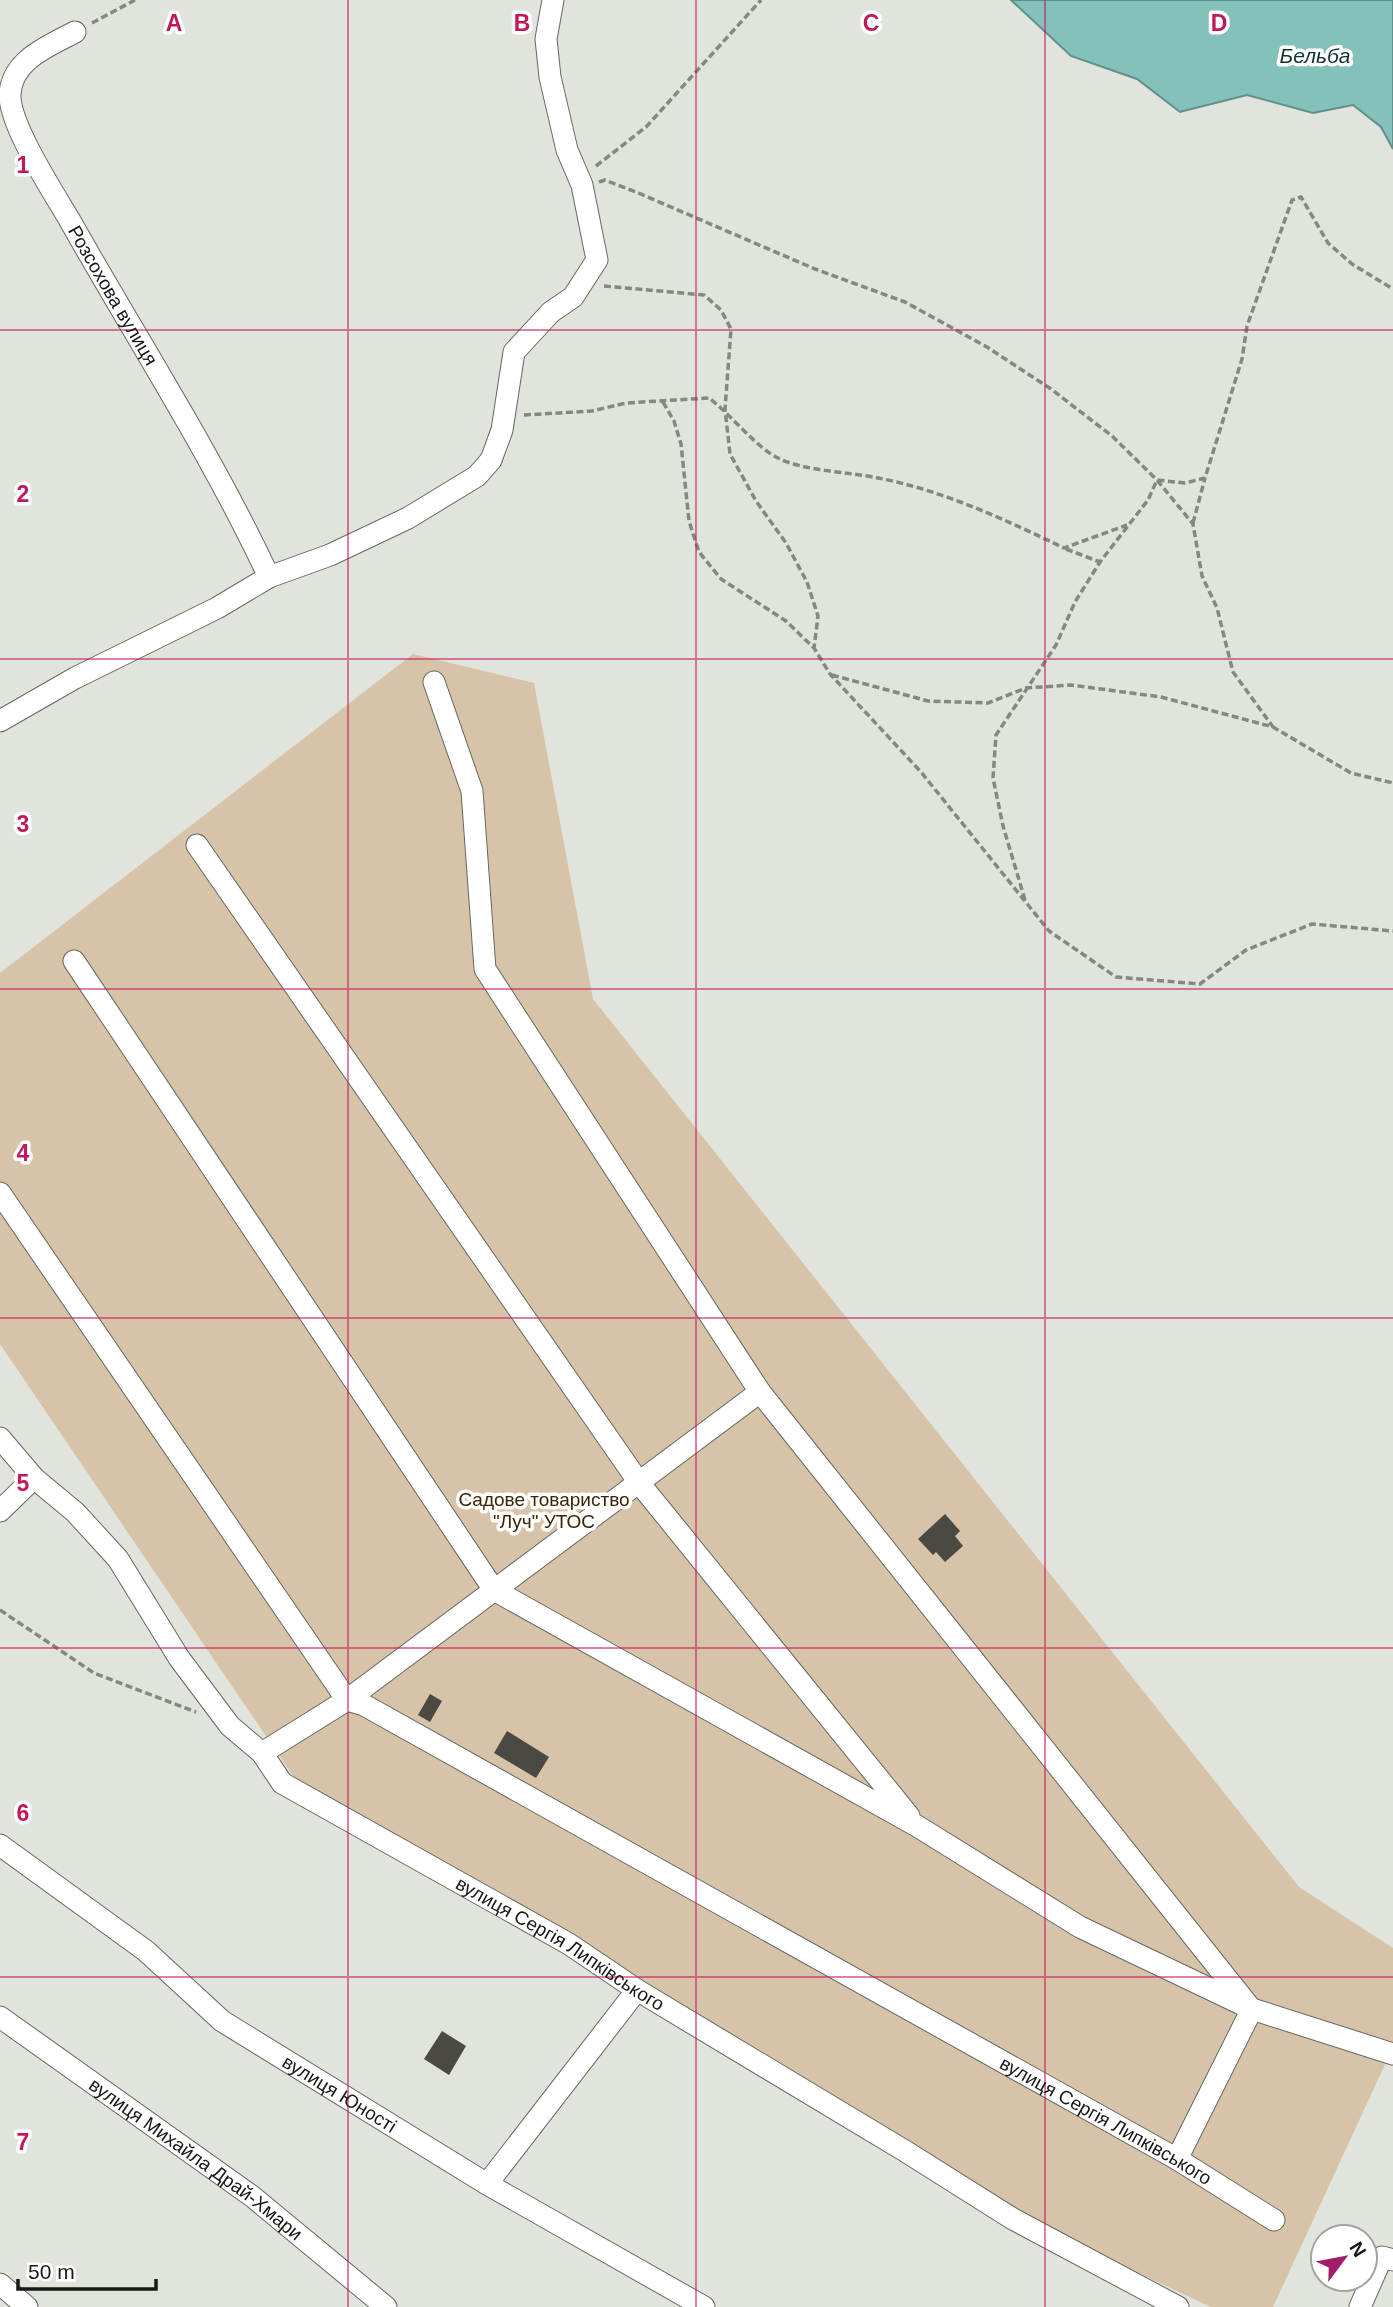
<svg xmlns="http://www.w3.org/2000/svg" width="1393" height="2307" viewBox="0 0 1393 2307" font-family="Helvetica,sans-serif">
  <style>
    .green { fill: #d7c3a7 }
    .water { fill: #83c1ba; stroke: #638f89; stroke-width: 2 }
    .building { fill: #4b4a42 }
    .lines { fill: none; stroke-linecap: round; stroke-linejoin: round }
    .minor-casing { stroke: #646861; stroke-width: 23 }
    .path { stroke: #858882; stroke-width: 3.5; stroke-dasharray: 7 3.5; stroke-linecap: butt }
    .minor { stroke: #fff; stroke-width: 21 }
    .grid { fill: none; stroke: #c2185b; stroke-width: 2; stroke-opacity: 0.55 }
    .labels { text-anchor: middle; stroke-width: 7; stroke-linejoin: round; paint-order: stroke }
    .street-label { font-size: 19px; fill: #171916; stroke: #fff }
    .park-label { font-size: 19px; fill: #3a2503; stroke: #fff }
    .water-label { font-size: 21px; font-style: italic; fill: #13322f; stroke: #fff }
    .grid-label { font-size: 23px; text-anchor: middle; font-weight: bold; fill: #c2185b; stroke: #fff; stroke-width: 7; stroke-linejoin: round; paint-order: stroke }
  </style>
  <rect width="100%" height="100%" fill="#e0e4dc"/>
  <path class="green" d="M413 654 534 683 593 999 1299 1887 1393 1948V2047L1273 2307H1211L1004 2210 293 1776 0 1344V973Z"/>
  <path class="water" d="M1011 0H1393V149L1381 127 1353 105 1313 113 1247 95 1180 112 1137 79 1071 56Z"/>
  <path class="building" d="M945 1514 960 1531 955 1536 963 1546 945 1562 936 1552 933 1555 918 1539Z
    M430 1694 442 1701 430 1722 418 1715Z
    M507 1731 549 1757 536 1778 494 1753Z
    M442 2031 466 2046 449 2075 424 2059Z"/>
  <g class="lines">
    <g class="minor-casing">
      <g id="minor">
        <path id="s1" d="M75 32C49 46 11 60 10 95 9 124 53 192 69 219 136 338 211 453 269 577"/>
        <path d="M434 682 472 791 485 969 760 1392 1248 2005"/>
        <path d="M0 721 75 678 217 608 269 577 330 555 408 518 477 476 491 460 502 430 514 352 551 312 573 297 597 260 582 185 567 150 550 77 546 39 553 0"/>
        <path d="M197 845 640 1484 909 1816"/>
        <path d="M74 961 494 1590 917 1826 1080 1927 1252 2009 1393 2054"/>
        <path d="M0 1193 347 1700"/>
        <path id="s2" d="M0 1438 34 1478 75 1512 118 1559 179 1658 230 1726 262 1753 282 1783 569 1944 637 1990 905 2151 1013 2219 1178 2307"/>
        <path d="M0 1511 34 1478"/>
        <path id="s3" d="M347 1700 364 1705 1177 2159 1274 2220"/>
        <path d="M262 1753 347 1700 760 1392"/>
        <path id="s4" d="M0 1845 146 1951 222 2021 487 2184 704 2307"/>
        <path id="s5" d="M0 2017 253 2197 386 2307"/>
        <path d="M1177 2159 1252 2009"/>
        <path d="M487 2184 637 1990"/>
        <path d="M0 2284 27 2307"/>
        <path d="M1360 2307 1382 2257 1393 2260"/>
      </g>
    </g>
    <path class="path" d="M92 23 135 0
      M596 166 646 127 761 0
      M599 182 605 180 636 192 815 269 905 302 987 347 1051 389 1112 436 1157 480 1193 524 1202 576 1217 608 1233 672 1273 727
      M604 286 704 295 721 310 731 329 725 409 730 454 756 501 786 543 807 582 818 616 814 648
      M663 402 674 421 681 444 689 521 699 552 721 579 786 621 814 648 830 674 921 772 1049 931 1116 977 1200 984 1246 950 1312 924 1393 931
      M524 415 592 411 626 403 709 398C730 414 757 448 778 458 803 471 850 472 878 478 942 490 1006 520 1064 548L1127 525
      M1193 523 1205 478
      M1066 549 1100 562
      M832 675 928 701 988 703 1026 688 1071 685 1161 697 1273 727 1351 773 1393 783
      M1025 900 1003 826 993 778 996 735 1056 645 1075 602 1100 562 1148 500 1157 480 1185 483 1205 478 1242 359 1247 326 1292 200 1301 197 1328 243 1352 264 1393 289
      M0 1610 94 1673 196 1712"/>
    <use href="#minor" class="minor"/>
  </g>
  <path class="grid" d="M348 0V2307M696 0V2307M1045 0V2307M0 330H1393M0 659H1393M0 989H1393M0 1318H1393M0 1648H1393M0 1977H1393"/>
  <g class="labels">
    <g class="street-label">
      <text dy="7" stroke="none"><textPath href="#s1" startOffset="322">Розсохова вулиця</textPath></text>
      <text dy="7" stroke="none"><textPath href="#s2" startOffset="770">вулиця Сергія Липківського</textPath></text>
      <text dy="7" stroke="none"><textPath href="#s4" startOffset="422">вулиця Юності</textPath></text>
      <text dy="7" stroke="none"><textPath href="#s3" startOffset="868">вулиця Сергія Липківського</textPath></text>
      <text dy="7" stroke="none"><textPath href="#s5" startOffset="242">вулиця Михайла Драй-Хмари</textPath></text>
    </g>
    <g class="park-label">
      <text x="544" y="1506">Садове товариство<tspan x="544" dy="22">"Луч" УТОС</tspan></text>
    </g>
    <g class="water-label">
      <text x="1315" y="63">Бельба</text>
    </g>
  </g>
  <g class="grid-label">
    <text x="174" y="31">A</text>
    <text x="522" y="31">B</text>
    <text x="871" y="31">C</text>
    <text x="1219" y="31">D</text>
    <text x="23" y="173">1</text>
    <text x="23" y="502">2</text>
    <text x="23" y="832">3</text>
    <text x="23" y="1161">4</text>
    <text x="23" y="1491">5</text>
    <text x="23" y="1821">6</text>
    <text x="23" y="2150">7</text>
  </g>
  <g transform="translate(1344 2258) rotate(58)"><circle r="33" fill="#ffffff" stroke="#a2a3a2" stroke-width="2"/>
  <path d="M0-5L12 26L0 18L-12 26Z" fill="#a11c6a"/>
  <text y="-10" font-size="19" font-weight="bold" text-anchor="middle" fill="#171916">N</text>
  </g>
  <path d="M18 2279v10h138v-10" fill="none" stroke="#171916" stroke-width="3.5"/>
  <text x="28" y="2279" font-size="21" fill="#171916" stroke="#ffffff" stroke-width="5" paint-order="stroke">50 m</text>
</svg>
